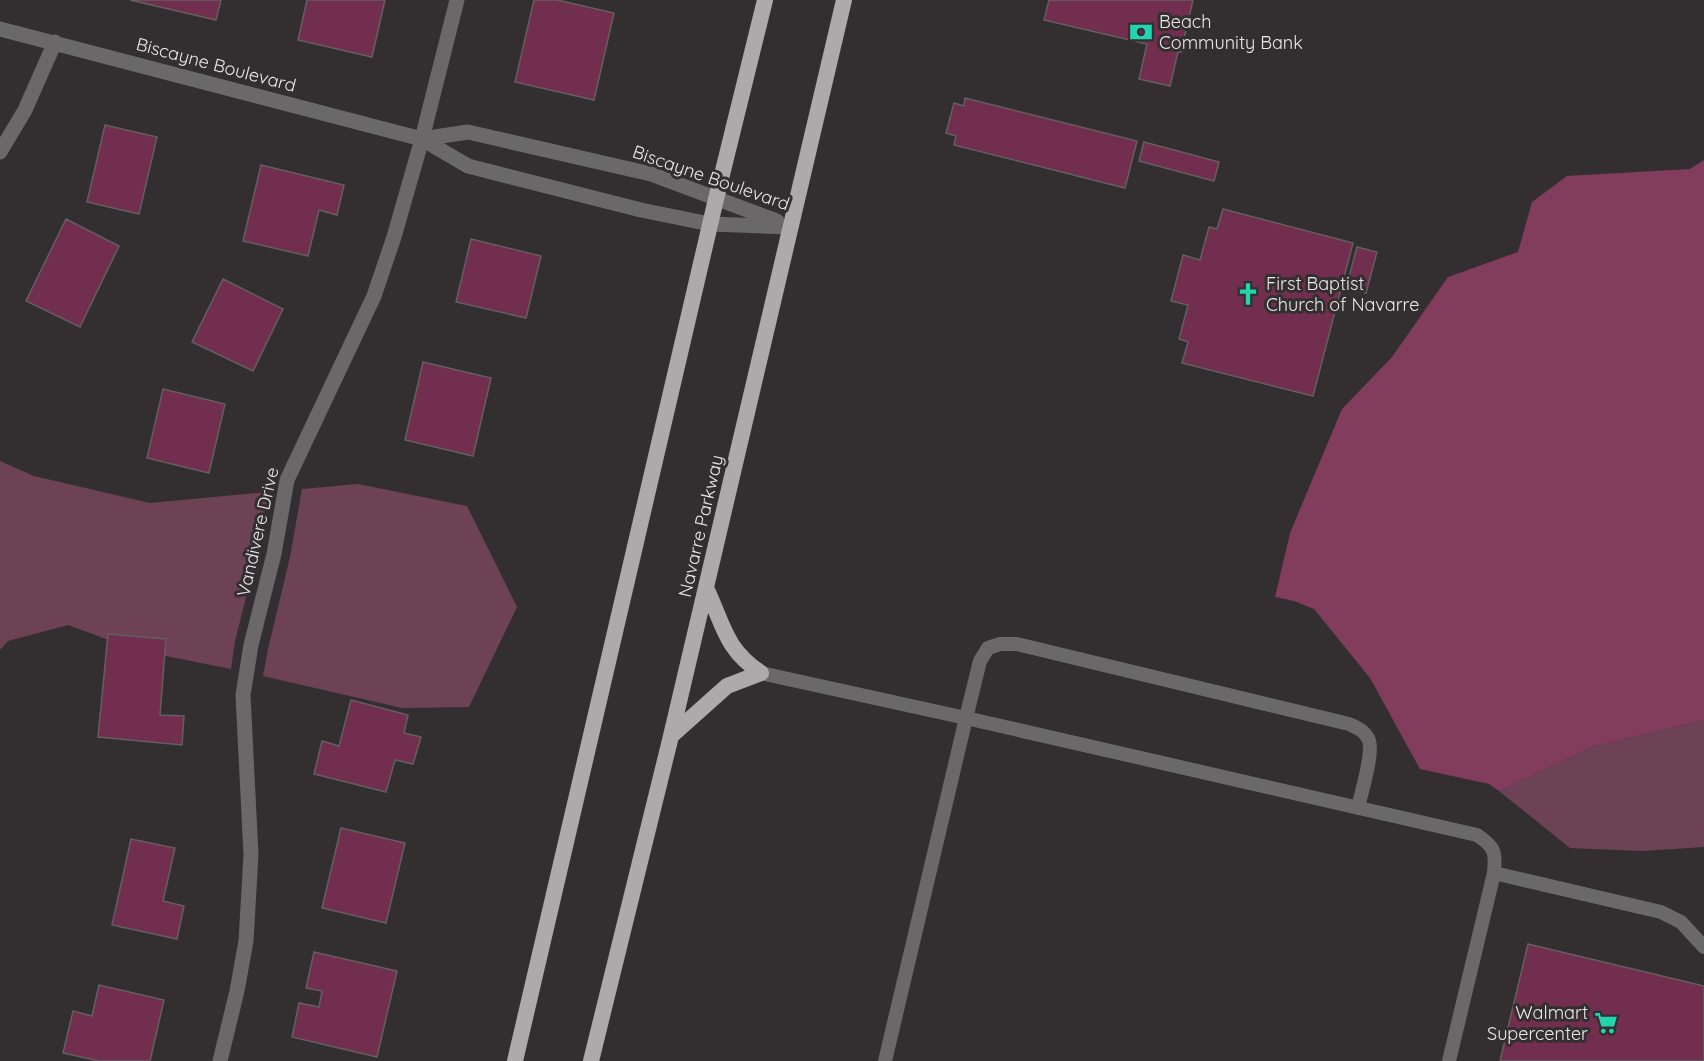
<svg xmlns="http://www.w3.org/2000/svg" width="1704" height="1061" viewBox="0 0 1704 1061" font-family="Quicksand,sans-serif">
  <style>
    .green { fill: #6e4255 }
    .forest { fill: #823d5d }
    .building { fill: #722e4e; stroke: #635f60; stroke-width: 1.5 }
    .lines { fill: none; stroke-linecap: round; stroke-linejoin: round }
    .service { stroke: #6a6868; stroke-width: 14 }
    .minor { stroke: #6a6868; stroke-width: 15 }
    .trunk { stroke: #aea9aa; stroke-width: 16 }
    .labels { text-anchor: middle; stroke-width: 6; stroke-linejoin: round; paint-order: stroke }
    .poi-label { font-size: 18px; fill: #eae7e8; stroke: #332f30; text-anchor: start }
    .street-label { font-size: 18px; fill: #eae7e8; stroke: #332f30 }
  </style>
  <rect width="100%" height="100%" fill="#332f30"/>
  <path class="green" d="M0 461 34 476 150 503 268 492 258 550 235 641 231 669 136 650 68 625 8 641 0 650Z
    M358 484 467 506 517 607 469 707 402 708 263 676 268 649 290 557 302 489Z
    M1704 720V847L1642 851 1570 848 1499 791 1592 747Z"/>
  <path class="forest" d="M1704 160V720L1592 747 1499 791 1489 784 1420 769 1370 678 1314 609 1294 601 1275 597 1290 533 1342 409 1392 357 1448 277 1518 252 1532 202 1567 176 1690 169Z"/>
  <path class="building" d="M130 0H221L216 20Z
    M307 0H385L372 57 298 40Z
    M534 0H557L614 13 594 100 515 82Z
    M1049 0H1193L1181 52H1178L1170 86 1139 79 1147 44 1044 20Z
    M965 98 1137 141 1125 188 954 145 956 136 946 133 954 103 964 106Z
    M105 125 157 137 139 214 87 202Z
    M1144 142 1219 162 1214 181 1139 161Z
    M261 165 344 185 337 215 319 210 308 256 243 241Z
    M1223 209 1353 243 1313 396 1182 363 1188 342 1179 339 1188 305 1171 301 1183 255 1200 260 1209 227 1217 229Z
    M66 219 119 246 80 327 26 301Z
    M471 239 541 256 526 318 456 302Z
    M1357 247 1377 252 1366 293 1346 288Z
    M223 279 283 309 253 371 192 342Z
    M423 362 491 378 473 456 405 440Z
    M163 389 225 404 209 473 147 458Z
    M108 634 166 639 160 715 184 716 182 745 98 737Z
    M351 700 408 715 404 733 421 737 413 764 395 760 386 792 314 774 322 741 339 746Z
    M341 828 405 843 386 923 322 908Z
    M131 839 175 848 163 901 184 906 177 939 112 925Z
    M1528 944 1704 986V1061H1500Z
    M314 952 397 971 377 1057 292 1037 299 1003 319 1007 322 991 306 988Z
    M99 985 164 1000 150 1061H99L63 1053 73 1011 92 1016Z"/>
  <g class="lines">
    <path class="service" d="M761 673 966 718 980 661 988 648 1000 644H1017L1349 724C1357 728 1364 730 1368 738 1375 750 1361 793 1358 808
      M885 1061 966 718 1477 835C1495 847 1496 852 1494 873L1661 912 1681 922 1704 947
      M1449 1061 1494 873"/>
    <path class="minor" d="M0 29 422 139 468 166 641 210 710 224 791 227
      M422 139 468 132 651 174 777 221
      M0 152 25 110 55 42
      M220 1061 237 991 246 941 251 855 243 695 251 645 274 554 287 480 374 296 394 237 422 139 457 0"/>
    <path class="trunk" d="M706 588C724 625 724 648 761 673
      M671 736 727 686 761 673
      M515 1061 716 199 765 0
      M591 1061 671 736 844 0"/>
  </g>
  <defs>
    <g id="bank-bare" transform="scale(1.8)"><path d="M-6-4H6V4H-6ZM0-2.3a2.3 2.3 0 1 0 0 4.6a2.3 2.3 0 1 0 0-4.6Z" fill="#23d5af" stroke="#332f30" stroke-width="2.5" paint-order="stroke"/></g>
    <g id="church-bare" transform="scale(1.8)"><path d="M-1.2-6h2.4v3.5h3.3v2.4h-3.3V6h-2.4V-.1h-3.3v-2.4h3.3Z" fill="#23d5af" stroke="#332f30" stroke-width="2.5" paint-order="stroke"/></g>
    <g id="supermarket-bare" transform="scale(1.8)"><path d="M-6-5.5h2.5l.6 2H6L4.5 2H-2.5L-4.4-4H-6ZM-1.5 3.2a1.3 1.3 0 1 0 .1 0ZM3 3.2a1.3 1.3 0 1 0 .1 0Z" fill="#23d5af" stroke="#332f30" stroke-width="2.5" paint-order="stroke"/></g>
  </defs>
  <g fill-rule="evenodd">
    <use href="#bank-bare" x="1141" y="32"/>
    <use href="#church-bare" x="1248" y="294"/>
    <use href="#supermarket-bare" x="1606" y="1023"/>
  </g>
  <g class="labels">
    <g class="poi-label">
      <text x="1159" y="28">Beach<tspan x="1159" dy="21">Community Bank</tspan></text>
      <text x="1266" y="290">First Baptist<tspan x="1266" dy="21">Church of Navarre</tspan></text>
      <text x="1588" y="1019" text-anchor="end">Walmart<tspan x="1588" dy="21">Supercenter</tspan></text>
    </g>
    <g class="street-label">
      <text transform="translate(216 65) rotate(15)" y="6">Biscayne Boulevard</text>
      <text transform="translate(711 178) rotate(19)" y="6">Biscayne Boulevard</text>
      <text transform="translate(701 526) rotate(-77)" y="6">Navarre Parkway</text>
      <text transform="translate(258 532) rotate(-77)" y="6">Vandivere Drive</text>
    </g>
  </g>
</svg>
